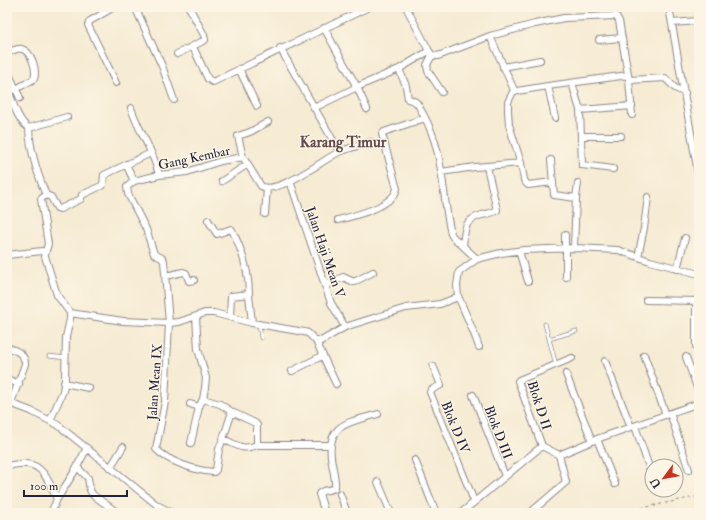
<svg xmlns="http://www.w3.org/2000/svg" width="706" height="520" viewBox="0 0 706 520" font-family="'IM FELL Double Pica',serif">
  <style>
    .lines { fill: none; stroke-linecap: round; stroke-linejoin: round }
    .service-casing { stroke: #8c8687; stroke-width: 4.5 }
    .minor-casing { stroke: #8c8687; stroke-width: 8 }
    .path { stroke: #8c8687; stroke-width: 1; stroke-dasharray: 3 3; stroke-linecap: butt }
    .service { stroke: #fff; stroke-width: 3 }
    .minor { stroke: #fff; stroke-width: 6 }
    .labels { text-anchor: middle; stroke-width: 3; stroke-linejoin: round; paint-order: stroke }
    .street-label { font-size: 13px; fill: #22223b; stroke: #fcf5e5 }
    .quarter-label { font-size: 15px; font-weight: bold; fill: #61494f; stroke: #fcf5e5 }
  </style>
  <rect width="100%" height="100%" fill="#fcf5e5"/>
  <filter id="ink" filterUnits="userSpaceOnUse"><feTurbulence type="fractalNoise" baseFrequency=".025" numOctaves="2"/><feDisplacementMap in="SourceGraphic" scale="8" xChannelSelector="R" yChannelSelector="G"/><feConvolveMatrix kernelMatrix="1 2 1 2 8 2 1 2 1" color-interpolation-filters="sRGB"/></filter>
  <filter id="wash" filterUnits="userSpaceOnUse"><feTurbulence type="fractalNoise" baseFrequency=".012" numOctaves="4" result="noise"/><feDisplacementMap in="SourceGraphic" scale="16" xChannelSelector="R" yChannelSelector="G"/><feGaussianBlur stdDeviation="0.9" result="paint"/><feColorMatrix in="noise" values="0 0 0 0 0 0 0 0 0 0 0 0 0 0 0 0 0 1.4 0 .05"/><feComposite in="paint" operator="in"/></filter>
  <g filter="url(#wash)">
    <rect width="100%" height="100%" fill="#f6ebd3"/>
  </g>
  <g filter="url(#ink)">
    <g class="lines">
      <g class="service-casing">
        <path id="service" d="M259 324 261 338
          M545 324 556 365
          M549 339 576 331
          M49 356 66 358"/>
      </g>
      <g class="minor-casing">
        <path id="minor" d="M114 7 90 21 88 25 116 83
          M135 7 162 66 174 100
          M406 7 429 51 432 55 438 56 490 36 535 24 564 18 616 16 619 21 629 80 632 115
          M669 7 699 179
          M672 23 699 21
          M324 28 357 87 367 109
          M490 36 514 90
          M599 40 621 38
          M193 47 208 79 213 82 369 7
          M280 48 338 149V152
          M7 53C11 52 18 47 22 49 32 52 37 70 34 79L16 89
          M177 54 205 40 204 35 189 7
          M432 55 427 65 428 71 442 92
          M503 67 540 60
          M239 69 257 106
          M399 69 406 86 408 99C418 101 418 105 423 114 445 153 441 192 451 234L453 237 477 259
          M7 70 20 98
          M629 80 665 78 675 88 685 93
          M572 83 580 110 582 165 613 169
          M548 86 555 118
          M7 87C12 99 17 121 29 128L67 117
          M514 90 508 102V111L509 125 521 163 524 180 526 183 528 185 553 182
          M514 90 517 91 548 86 628 75
          M131 108C139 132 154 152 159 175
          M314 108 357 87 399 69 429 51
          M580 110 632 106
          M29 128C30 151 37 173 46 195L41 199 48 244 45 254
          M581 136H621
          M243 157 238 136 250 132 268 122
          M551 160 554 195 576 198
          M126 164 134 181
          M441 172 475 167 521 163
          M222 181 248 164
          M290 181 331 303 345 327
          M46 195 51 197 57 208 60 209 81 199 82 195 103 185 104 175 151 153
          M265 214 267 188
          M208 220 217 234 231 229 232 230C242 250 249 272 249 294L231 296 230 317
          M338 220C354 216 392 207 397 189L382 134 384 132 425 118
          M565 235V249
          M463 246C465 230 463 220 482 215 487 214 493 213 497 210L487 167
          M574 248 576 198 578 183
          M519 251 528 281
          M7 255 42 251 44 253 57 295 70 313V319L66 337 65 379 63 391 50 421
          M638 257 644 228 648 197
          M677 269 685 238
          M166 276 183 272 186 273 189 281 194 280
          M566 277V249
          M325 286 343 277 354 282 373 272
          M249 295 252 323
          M458 296C465 313 473 329 479 347
          M646 300 699 301
          M70 313 123 321 169 323 179 322 205 313H214L252 323 304 332 308 333 316 341H321L345 327 367 320 406 308 440 304 453 299 458 296 457 285 459 272 477 259 501 253 524 250 574 248 618 250 650 261 699 274
          M316 341 336 384
          M696 346V301
          M7 347C16 351 25 353 25 364L11 403
          M644 355 666 415
          M686 357 699 393
          M605 361 631 427
          M433 366 441 385 431 390 430 392 474 501
          M292 371 322 356
          M566 374 592 441
          M7 379 19 384
          M64 383 89 388
          M473 395 505 476
          M203 399 220 404 232 412 255 423 257 425V445H331
          M7 402 31 411 58 425 157 505 172 513
          M190 404 199 407
          M232 412 223 439 219 449 216 470 214 472C197 471 168 462 156 449L165 402 169 323 164 261 162 258 154 254 146 229 128 194 127 187 134 181 159 175 187 172 221 161 243 157 261 186C277 196 323 160 339 152 349 148 361 145 371 142
          M670 413 689 470
          M635 426 652 476
          M223 439C238 445 241 451 257 445
          M597 439 615 484
          M191 443 199 407 203 399 205 388 206 378 198 349 196 317
          M542 446 518 381 519 380 572 358
          M542 446 559 455
          M559 455 597 439 699 403
          M415 460 436 513
          M7 466C13 465 20 463 27 464 44 465 50 485 57 499
          M77 467 88 478 90 490 93 495 118 513
          M110 468 123 447
          M378 482 391 513
          M340 494 347 513
          M51 513 57 499 73 474 87 448
          M325 513 319 494C322 489 330 491 335 488 336 478 332 467 331 457 327 422 352 422 378 414
          M461 513 542 446
          M530 513 566 482 559 455"/>
      </g>
      <path class="path" d="M618 513 699 496
        M655 513V506"/>
      <use href="#service" class="service"/>
      <use href="#minor" class="minor"/>
    </g>
  </g>
  <g class="labels">
    <g class="street-label">
      <text transform="translate(194 157) rotate(-12)" y="5">Gang Kembar</text>
      <text transform="translate(326 252) rotate(71)" y="5">Jalan Haji Mean V</text>
      <text transform="translate(154 382) rotate(-86)" y="5">Jalan Mean IX</text>
      <text transform="translate(540 405) rotate(72)" y="5">Blok D II</text>
      <text transform="translate(456 427) rotate(68)" y="5">Blok D IV</text>
      <text transform="translate(499 432) rotate(69)" y="5">Blok D III</text>
    </g>
    <g class="quarter-label">
      <text x="343" y="147">Karang Timur</text>
    </g>
  </g>
  <rect width="706" height="520" fill="none" stroke="#fcf5e5" stroke-width="24"/>
  <g transform="translate(664 478) rotate(238)"><circle r="19" fill="#fcf5e5" stroke="#a5a1a1"/>
  <path d="M0-3L7 15L0 10L-7 15Z" fill="#c8321e"/>
  <text y="-6" font-size="11" font-weight="bold" text-anchor="middle" fill="#22223b">U</text>
  </g>
  <path d="M24 490v6h103v-6" fill="none" stroke="#22223b" stroke-width="2"/>
  <text x="30" y="490" font-size="12" fill="#22223b" stroke="#fcf5e5" stroke-width="3" paint-order="stroke">100 m</text>
</svg>
